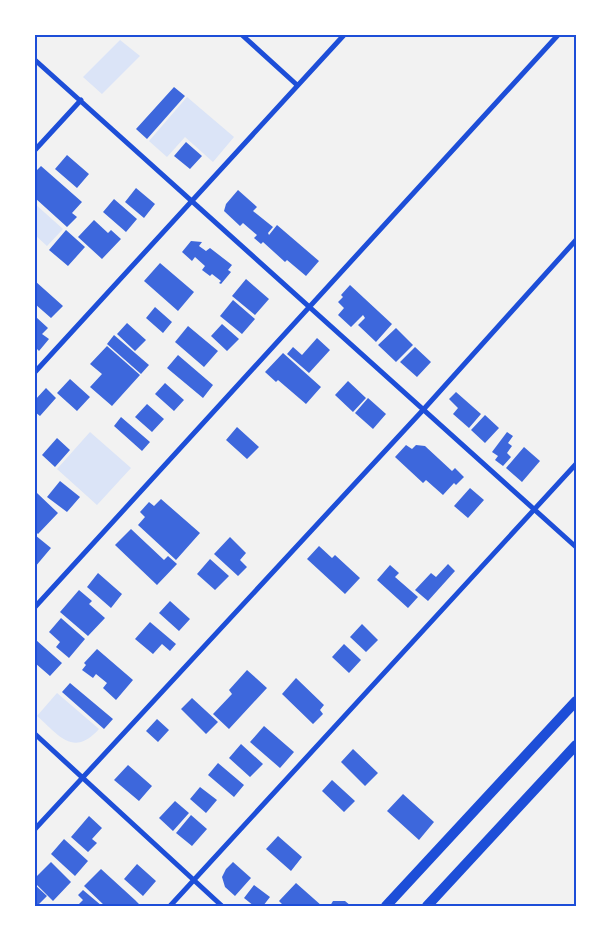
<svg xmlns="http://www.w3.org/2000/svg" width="611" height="941" viewBox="0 0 611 941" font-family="'Exo 2',sans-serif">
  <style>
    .green { fill: #dbe4f7 }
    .building { fill: #3d67dc }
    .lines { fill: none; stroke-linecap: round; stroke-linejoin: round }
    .minor { stroke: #1d4ed8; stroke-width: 5 }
    .secondary { stroke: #1d4ed8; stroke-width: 10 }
    .neatline { fill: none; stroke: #1d4ed8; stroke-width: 2 }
  </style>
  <rect width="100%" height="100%" fill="#f2f2f2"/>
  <path class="green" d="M120 40 140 56 102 94 83 77Z
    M187 97 234 137 213 162 185 137 167 157 149 141Z
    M35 204 63 229 47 246 35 235Z
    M90 432 131 468 97 505 57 469Z
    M57 693 99 729C73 758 59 735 37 716Z"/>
  <path class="building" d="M174 87 185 96 147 139 136 129Z
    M186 142 202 156 190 169 174 156Z
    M67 155 89 174 77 188 55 169Z
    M41 166 82 202 72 213 77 217 67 227 35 198V172Z
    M136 188 155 204 144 218 125 202Z
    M238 190 257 207 253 211 273 227 268 233 269 235 277 225 319 261 306 276 287 260 285 262 263 242 261 244 254 238 257 235 243 223 240 226 224 211 226 204Z
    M114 199 137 219 126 232 103 212Z
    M94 220 108 233 111 230 121 239 102 259 78 237Z
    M66 230 85 247 68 266 49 250Z
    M191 241 202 242 199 246 206 251 210 248 232 265 228 270 231 272 221 284 219 283 221 281 212 274 210 276 202 270 205 266 195 257 192 261 182 252Z
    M160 263 194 292 178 311 144 281Z
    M246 279 269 299 255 315 232 296Z
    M35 281 63 306 51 318 35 304Z
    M350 285 392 324 376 342 358 325 365 318 363 315 351 327 338 315 344 308 338 302 343 297 341 295Z
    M233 300 255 319 242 334 220 316Z
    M155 307 172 322 163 333 146 318Z
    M36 317 48 328 42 334 49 339 39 351 35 347V318Z
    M127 323 146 340 135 351 117 334Z
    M222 324 239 339 227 351 211 336Z
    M188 326 218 351 204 367 175 342Z
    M396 328 413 345 396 362 378 345Z
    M114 335 149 365 141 374 107 344Z
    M317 338 330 350 309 373 287 354 293 347 302 355Z
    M107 346 140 375 112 406 90 387 102 374 90 364Z
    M415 347 431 362 417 377 400 362Z
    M283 353 321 387 306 404 278 380 276 382 265 372Z
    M178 355 213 385 203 398 167 368Z
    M70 379 90 397 77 411 57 393Z
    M348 381 366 398 353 412 335 395Z
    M165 383 184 400 174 411 155 394Z
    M46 388 56 398 40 416 35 412V400Z
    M456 392 481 414 469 428 453 414 458 408 449 399Z
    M368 398 386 414 373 429 355 413Z
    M147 404 164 419 152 432 135 417Z
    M485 415 499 428 485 443 471 430Z
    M121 417 150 442 142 451 114 426Z
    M237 427 259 447 247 459 226 440Z
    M507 432 513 436 508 443 512 446 507 453 511 457 503 466 495 460 498 456 492 452Z
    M57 438 70 450 55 467 42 455Z
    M406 445 412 449 416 445 425 446 452 471 455 468 464 477 456 485 454 483 443 495 426 480 423 483 395 457Z
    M524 447 540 461 522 482 506 468Z
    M60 481 80 497 67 512 47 497Z
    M470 488 484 500 468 518 454 506Z
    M37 493 58 513 38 534 35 531V496Z
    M161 499 200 533 176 560 138 525 145 517 140 512 149 502 154 506Z
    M131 529 164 560 168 556 177 564 157 585 115 545Z
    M35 535 51 548 35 567Z
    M230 537 246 553 240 560 247 567 238 576 214 554Z
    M319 546 332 558 335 555 360 578 345 594 307 559Z
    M210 559 229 576 215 590 197 574Z
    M448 564 455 571 428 601 415 590 431 573 436 577Z
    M390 565 399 573 395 577 418 597 408 608 377 580Z
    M98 573 122 594 111 608 87 587Z
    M79 590 92 601 89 604 105 618 88 636 60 612Z
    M170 601 190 619 179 631 159 613Z
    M61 618 85 639 69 658 56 647 60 642 49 632Z
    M150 622 176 644 170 651 162 644 153 654 135 639Z
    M362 624 378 640 366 652 350 637Z
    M36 640 62 663 50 676 35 663Z
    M344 644 361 660 349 673 332 657Z
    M97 649 133 680 116 700 103 688 107 683 96 674 93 678 82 670 86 665 84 663Z
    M247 670 267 688 229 729 213 714 232 694 229 690Z
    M296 678 324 705 320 710 323 714 313 724 282 694Z
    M70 683 113 719 104 729 62 692Z
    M192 698 218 722 206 734 181 709Z
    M157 719 169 730 158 742 146 731Z
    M264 726 294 752 280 768 250 742Z
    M241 744 263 764 250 777 229 758Z
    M353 749 378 773 365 786 341 762Z
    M218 763 244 785 234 797 208 775Z
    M128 765 152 786 139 801 114 780Z
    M332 780 355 801 344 812 322 791Z
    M200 787 217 800 206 813 190 799Z
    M403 794 434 822 419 840 387 811Z
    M175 801 189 813 173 831 159 818Z
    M191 815 207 829 192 846 176 833Z
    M89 816 102 828 92 839 97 843 88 852 71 837Z
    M278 836 302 857 291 871 266 849Z
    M64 839 88 861 75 876 51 854Z
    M51 862 71 882 53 901 35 883V878Z
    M233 862 251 878 235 896 225 887 222 877 226 869Z
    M137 864 156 881 143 896 124 879Z
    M101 869 135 900 141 906H105L84 886Z
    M296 883 322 906H284L279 901Z
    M35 885 47 896 37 906H35Z
    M254 885 270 897 263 906H254L244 898Z
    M83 890 102 906H81L79 904 83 900 78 895Z
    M333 901H345L351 906H330Z"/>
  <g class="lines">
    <path class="minor" d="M242 35 297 85
      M35 60 576 547
      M35 150 81 100
      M35 372 344 35
      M35 607 558 35
      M35 734 222 906
      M35 829 423 410 576 240
      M170 906 576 464"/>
    <path class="secondary" d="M386 906 576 701
      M427 906 576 745"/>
  </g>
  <rect width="611" height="941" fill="none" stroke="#ffffff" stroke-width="72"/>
  <rect x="36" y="36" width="539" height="869" class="neatline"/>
</svg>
